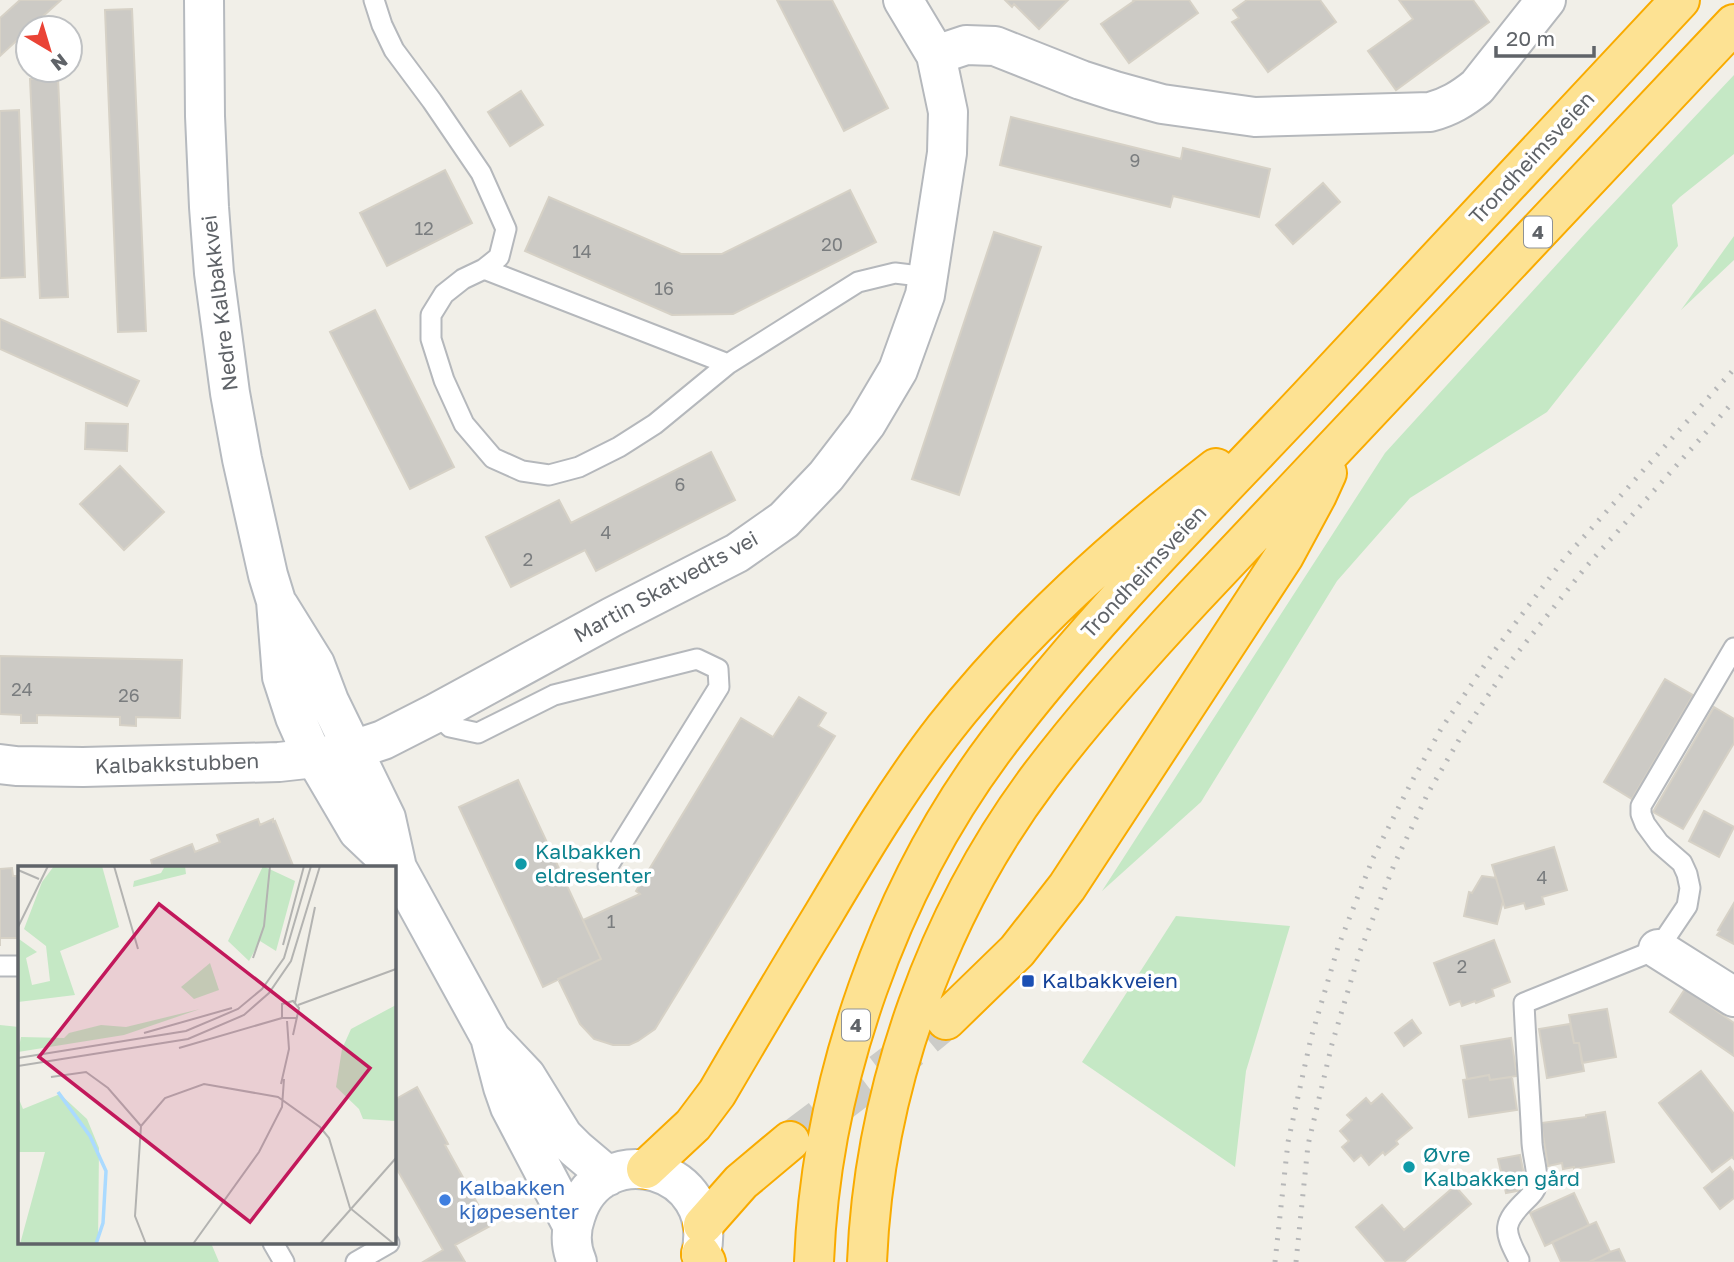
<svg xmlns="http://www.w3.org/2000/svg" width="1734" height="1262" viewBox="0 0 1734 1262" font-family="'Golos Text',sans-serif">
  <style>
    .green { fill: #c5e8c5 }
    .building { fill: #cccac5; stroke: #d6d1c6; stroke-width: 2 }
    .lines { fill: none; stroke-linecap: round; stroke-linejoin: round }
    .highway-tunnel { stroke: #ccccc8; stroke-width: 38; stroke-dasharray: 38 19; stroke-linecap: butt }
    .lane-casing { stroke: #b5b8bc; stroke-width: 23 }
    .street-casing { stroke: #b5b8bc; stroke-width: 42 }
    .secondary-casing { stroke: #b6babf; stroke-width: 42 }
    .highway-casing { stroke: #f9ab00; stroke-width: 42 }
    .lane { stroke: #fff; stroke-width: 19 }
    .street { stroke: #fff; stroke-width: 38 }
    .secondary { stroke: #fff; stroke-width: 38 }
    .highway { stroke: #fde293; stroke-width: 38 }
    .rail { stroke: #b6b7b8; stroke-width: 5; stroke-dasharray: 2 9; stroke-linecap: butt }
    .culture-dot { fill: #0f9aa8; stroke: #fff; stroke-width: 2.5 }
    .transit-dot { fill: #1a4fb4; stroke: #fff; stroke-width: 2.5 }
    .shop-dot { fill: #3f7fe0; stroke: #fff; stroke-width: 2.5 }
    .labels { text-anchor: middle; stroke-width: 7; stroke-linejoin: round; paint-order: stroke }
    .number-label { font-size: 18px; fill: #7a7d7f }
    .shield { fill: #fff; stroke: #8f9295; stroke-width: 2 }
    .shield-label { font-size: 19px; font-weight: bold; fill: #5f6368 }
    .street-label { font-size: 21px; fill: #5f6368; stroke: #fff }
    .culture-label { font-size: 21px; fill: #0d838f; stroke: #fff; text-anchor: start }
    .transit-label { font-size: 21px; fill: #164399; stroke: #fff; text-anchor: start }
    .shop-label { font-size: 21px; fill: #366cbe; stroke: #fff; text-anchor: start }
    .inset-river { fill: none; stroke: #aadaff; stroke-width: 3.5 }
    .inset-road { fill: none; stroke: #b3b3b1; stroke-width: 2 }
    .view { fill: #c2185b; fill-opacity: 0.15; stroke: #c2185b; stroke-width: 3.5 }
    .inset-edge { fill: none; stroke: #5f6368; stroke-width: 3.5 }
  </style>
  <rect width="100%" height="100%" fill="#f1efe8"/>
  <path class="green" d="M1734 75V154L1680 197 1672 205 1678 246 1547 412 1410 498 1337 581 1201 802 1102 891 1385 453 1590 228Z
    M1734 236V260L1681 310Z
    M1176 916 1290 926 1246 1071 1235 1167 1082 1062Z
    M0 1025 19 1027V1243H211L219 1262H0Z"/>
  <path class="building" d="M20 0H61L30 28H28V30L0 56V18Z
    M777 0H832L888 108 844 131Z
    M1005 0H1068L1039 29 1014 4 1012 7Z
    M1133 0H1189L1198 13 1129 63 1101 24 1134 1Z
    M1247 0H1320L1336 22 1268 72 1232 22 1239 18 1233 10Z
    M1399 0H1473L1489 22 1396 90 1368 51 1413 19Z
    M132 9 146 331 118 332 105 10Z
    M58 78 68 297 40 298 30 79Z
    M521 91 543 125 510 146 488 112Z
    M19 110 25 277 0 278V111Z
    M1011 117 1181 159 1183 148 1270 169 1259 217 1173 196 1170 207 1000 165Z
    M445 170 472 223 387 266 360 213Z
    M1323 183 1340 202 1293 244 1276 225Z
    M850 190 876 242 733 314 672 315 525 251 549 197 681 254H722Z
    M994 232 1041 247 959 495 912 479Z
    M375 310 454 467 410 489 330 332Z
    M0 319 139 381 127 406 0 349Z
    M86 423 128 424 127 451 85 449Z
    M711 452 735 500 596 571 585 550 511 587 486 537 559 500 571 523Z
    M120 466 164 512 124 550 80 504Z
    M0 656 182 660 180 718 136 717V726L120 725V717L37 715V723H21V715L0 714Z
    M1665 679 1693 695 1632 799 1604 782Z
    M799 697 826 713 818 726 835 736 655 1029 638 1041 629 1045H613L594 1039 580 1024 558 979 601 959 583 920 640 894 636 891 741 718 773 737Z
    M1714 707 1734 719V743L1683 829 1653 812Z
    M518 780 601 959 543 987 459 807Z
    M1704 811 1734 827 1719 857 1689 841Z
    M258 819 260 825 273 819V822L275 821 294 868H153L151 860 192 844 195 852 220 842 217 835Z
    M1554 847 1567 890 1542 897 1544 904 1526 909 1524 903 1505 908 1492 865Z
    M82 866V868H39Z
    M12 868 13 876H19V938H0V946V869Z
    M1482 876 1496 878 1503 901 1497 924 1464 916 1469 892 1472 893Z
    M1734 903V944L1717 935 1720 931 1718 930Z
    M1494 940 1510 982 1492 989 1494 996 1476 1003 1475 1001 1462 1006 1460 1001 1450 1005 1434 963Z
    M1685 989 1734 1023V1056L1670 1012Z
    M1607 1009 1616 1057 1582 1063 1579 1043H1574L1569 1015Z
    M1412 1020 1421 1033 1404 1046 1395 1033Z
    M1570 1024 1574 1043H1579L1584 1071 1547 1078 1539 1029Z
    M1511 1038 1517 1076 1490 1080 1489 1075 1467 1079 1461 1046Z
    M1701 1071 1734 1114V1159L1732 1157 1712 1172 1659 1103Z
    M1489 1075 1490 1080 1512 1077 1517 1110 1469 1117 1463 1080Z
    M417 1087 448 1144 445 1145 490 1226 455 1245 465 1262H423L443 1250 398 1171 394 1173V1100Z
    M1382 1094 1412 1128 1396 1141 1398 1144 1385 1155 1383 1152 1369 1165 1361 1155 1354 1161 1342 1147 1349 1141 1340 1131 1352 1120 1347 1115 1366 1098 1371 1104Z
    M1605 1112 1614 1162 1574 1169V1167L1563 1169 1562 1163 1548 1166 1541 1123 1586 1117V1115Z
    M1520 1155 1527 1189 1506 1193 1498 1159Z
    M1730 1167 1734 1173V1198L1720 1209 1704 1188Z
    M1455 1186 1471 1204 1404 1262H1386L1356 1227 1382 1205 1404 1230Z
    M1574 1193 1589 1225 1545 1246 1530 1213Z
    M1596 1222 1610 1252 1589 1262H1561L1552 1242Z
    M1619 1249 1625 1262H1589L1610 1252Z"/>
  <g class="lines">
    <path class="highway-tunnel" d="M790 1141 905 1054 946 1020"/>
    <g class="lane-casing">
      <path id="lane" d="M374 0 382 25 394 50 432 101 481 173 506 229 499 257 484 269 463 279 444 294 431 315V339L444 380 464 424 493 458 522 471 549 475 579 467 619 447 655 424 728 364 858 282 895 273 928 277
        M484 269 728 364
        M436 713 450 727 478 733 554 695 697 659 718 669 719 687 608 866
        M0 966H19
        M273 1243 284 1262
        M1519 1260C1503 1230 1502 1223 1527 1199 1532 1194 1537 1189 1537 1181 1537 1168 1533 1156 1532 1143 1530 1096 1526 1050 1524 1003L1658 949 1687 906 1690 888 1687 874 1682 863 1659 843 1645 824 1641 814V806L1734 648
        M356 1262 389 1243"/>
    </g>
    <g class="street-casing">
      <path id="street" d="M936 55 966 45 995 46 1081 80 1115 91 1162 104 1255 117 1430 112C1449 107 1462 99 1477 87L1546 0
        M0 764 16 766 83 767 279 762 315 758 353 750 383 740 436 713 612 617 737 553 784 520 826 476 866 424 898 370 925 295 947 153 948 112 936 55 903 0
        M1658 949 1734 997"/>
    </g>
    <g class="secondary-casing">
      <path id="secondary" d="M204 0 205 116 209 207 214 273 230 393 242 459 268 575 276 601 282 677 295 717 307 744 358 831 397 868
        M279 606 315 664 329 701 386 818 397 868 491 1039 526 1076 563 1136 576 1149 608 1176
        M491 1041 503 1087 510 1107 572 1225
        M577 1262C570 1246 570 1231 576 1215 601 1135 721 1167 701 1254"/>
    </g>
    <g class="highway-casing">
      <path id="highway" d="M946 1020 1017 951 1067 887 1284 556 1317 495 1327 473
        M646 1169 693 1125 717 1093C752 1033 787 974 823 915 861 851 899 787 945 728 1023 629 1117 545 1216 468
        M703 1225 741 1182 790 1141
        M701 1254 706 1262
        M814 1262C821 1081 889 887 998 743 1092 619 1203 510 1309 397 1433 266 1555 132 1680 0
        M867 1262C874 1089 937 913 1041 775 1088 713 1140 655 1193 598L1734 24"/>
    </g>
    <use href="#lane" class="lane"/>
    <use href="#street" class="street"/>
    <use href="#secondary" class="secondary"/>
    <use href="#highway" class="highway"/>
    <path class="rail" d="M1275 1262 1288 1142 1311 1038 1338 947 1373 858 1411 783 1441 729 1495 650 1564 559 1734 369
      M1296 1262 1308 1145 1332 1044 1359 954 1394 865 1428 793 1463 733 1511 661 1585 568 1734 401"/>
  </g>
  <g class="culture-dot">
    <circle cx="521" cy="864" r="7"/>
    <circle cx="1409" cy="1167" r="7"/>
  </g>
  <rect class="transit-dot" x="1021" y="974" width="14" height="14" rx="3.5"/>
  <circle class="shop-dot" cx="445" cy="1200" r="7"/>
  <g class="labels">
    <g class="number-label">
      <text x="1135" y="167">9</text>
      <text x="424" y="235">12</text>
      <text x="832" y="251">20</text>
      <text x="582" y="258">14</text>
      <text x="664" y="295">16</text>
      <text x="680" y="491">6</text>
      <text x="606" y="539">4</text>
      <text x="528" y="566">2</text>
      <text x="22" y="696">24</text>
      <text x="129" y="702">26</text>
      <text x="1542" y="884">4</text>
      <text x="611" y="928">1</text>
      <text x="1462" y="973">2</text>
    </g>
    <g class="shield">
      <rect x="1524" y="216.5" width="28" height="31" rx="5"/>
      <rect x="842" y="1009.5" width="28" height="31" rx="5"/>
    </g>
    <g class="shield-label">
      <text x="1538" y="239">4</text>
      <text x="856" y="1032">4</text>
    </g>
    <g class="street-label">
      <text transform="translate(1532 158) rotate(-47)" y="7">Trondheimsveien</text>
      <text transform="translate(220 303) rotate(-97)" y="7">Nedre Kalbakkvei</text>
      <text transform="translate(1144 572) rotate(-47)" y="7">Trondheimsveien</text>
      <text transform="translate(666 587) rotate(-29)" y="7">Martin Skatvedts vei</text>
      <text transform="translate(177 764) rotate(-2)" y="7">Kalbakkstubben</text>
    </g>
    <g class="culture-label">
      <text x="535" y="859">Kalbakken<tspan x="535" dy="24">eldresenter</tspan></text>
      <text x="1423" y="1162">Øvre<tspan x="1423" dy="24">Kalbakken gård</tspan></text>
    </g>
    <g class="transit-label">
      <text x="1042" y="988">Kalbakkveien</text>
    </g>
    <g class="shop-label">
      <text x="459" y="1195">Kalbakken<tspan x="459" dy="24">kjøpesenter</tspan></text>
    </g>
  </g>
  <g transform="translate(18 866)">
    <rect width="378" height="378" fill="#f1efe8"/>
    <path d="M36 0H84L101 61 42 85 57 129 0 136 1 73 19 86 8 92 14 119 32 115 28 80 6 63 24 16ZM147 0H167L168 8 115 21 116 15 143 7ZM245 0 277 15 258 85 242 75 231 95 210 75ZM192 97 201 124 176 133 163 121ZM378 139V255L345 253 341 243 318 221 324 183 333 163ZM182 143 106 169 0 186 3 171 46 172 51 167 83 159 108 161ZM42 228 69 253 81 282 80 378H2L27 286H0V231L5 243Z" fill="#c5e8c5"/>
    <path class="inset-river" d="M40 226 72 270 88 305 85 357 78 378"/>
    <path class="inset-road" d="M96 0 120 83M0 4 21 13M0 61 30 0M265 79 286 0M235 92 246 60 252 0M277 137 297 41M280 139 378 103M126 167 214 142M275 169 281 142 275 135 264 138V152H278M161 182 264 152M0 192 168 165 220 143 244 123 266 92 293 0M0 200 170 173 226 149 251 127 273 95 302 0M33 211 68 206 90 222 123 260M263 218 271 183 269 155M128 378 117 350 123 260 147 232 186 218 260 231 302 261 311 272 332 342 376 378M175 378 241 286 264 241 266 213M302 378 378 292"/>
    <path class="view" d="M141 38 352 202 232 356 21 191Z"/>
    <rect width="378" height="378" class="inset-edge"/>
  </g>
  <g transform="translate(49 49) rotate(142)"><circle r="33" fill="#ffffff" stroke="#bfc1c3" stroke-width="2"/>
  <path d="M0-5L12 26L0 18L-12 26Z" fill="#ea4335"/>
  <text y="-10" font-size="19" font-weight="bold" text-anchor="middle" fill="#5f6368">N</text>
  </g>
  <path d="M1496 46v10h98v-10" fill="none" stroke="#5f6368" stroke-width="3.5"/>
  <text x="1506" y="46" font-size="21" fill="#5f6368" stroke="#ffffff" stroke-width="5" paint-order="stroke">20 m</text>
</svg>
